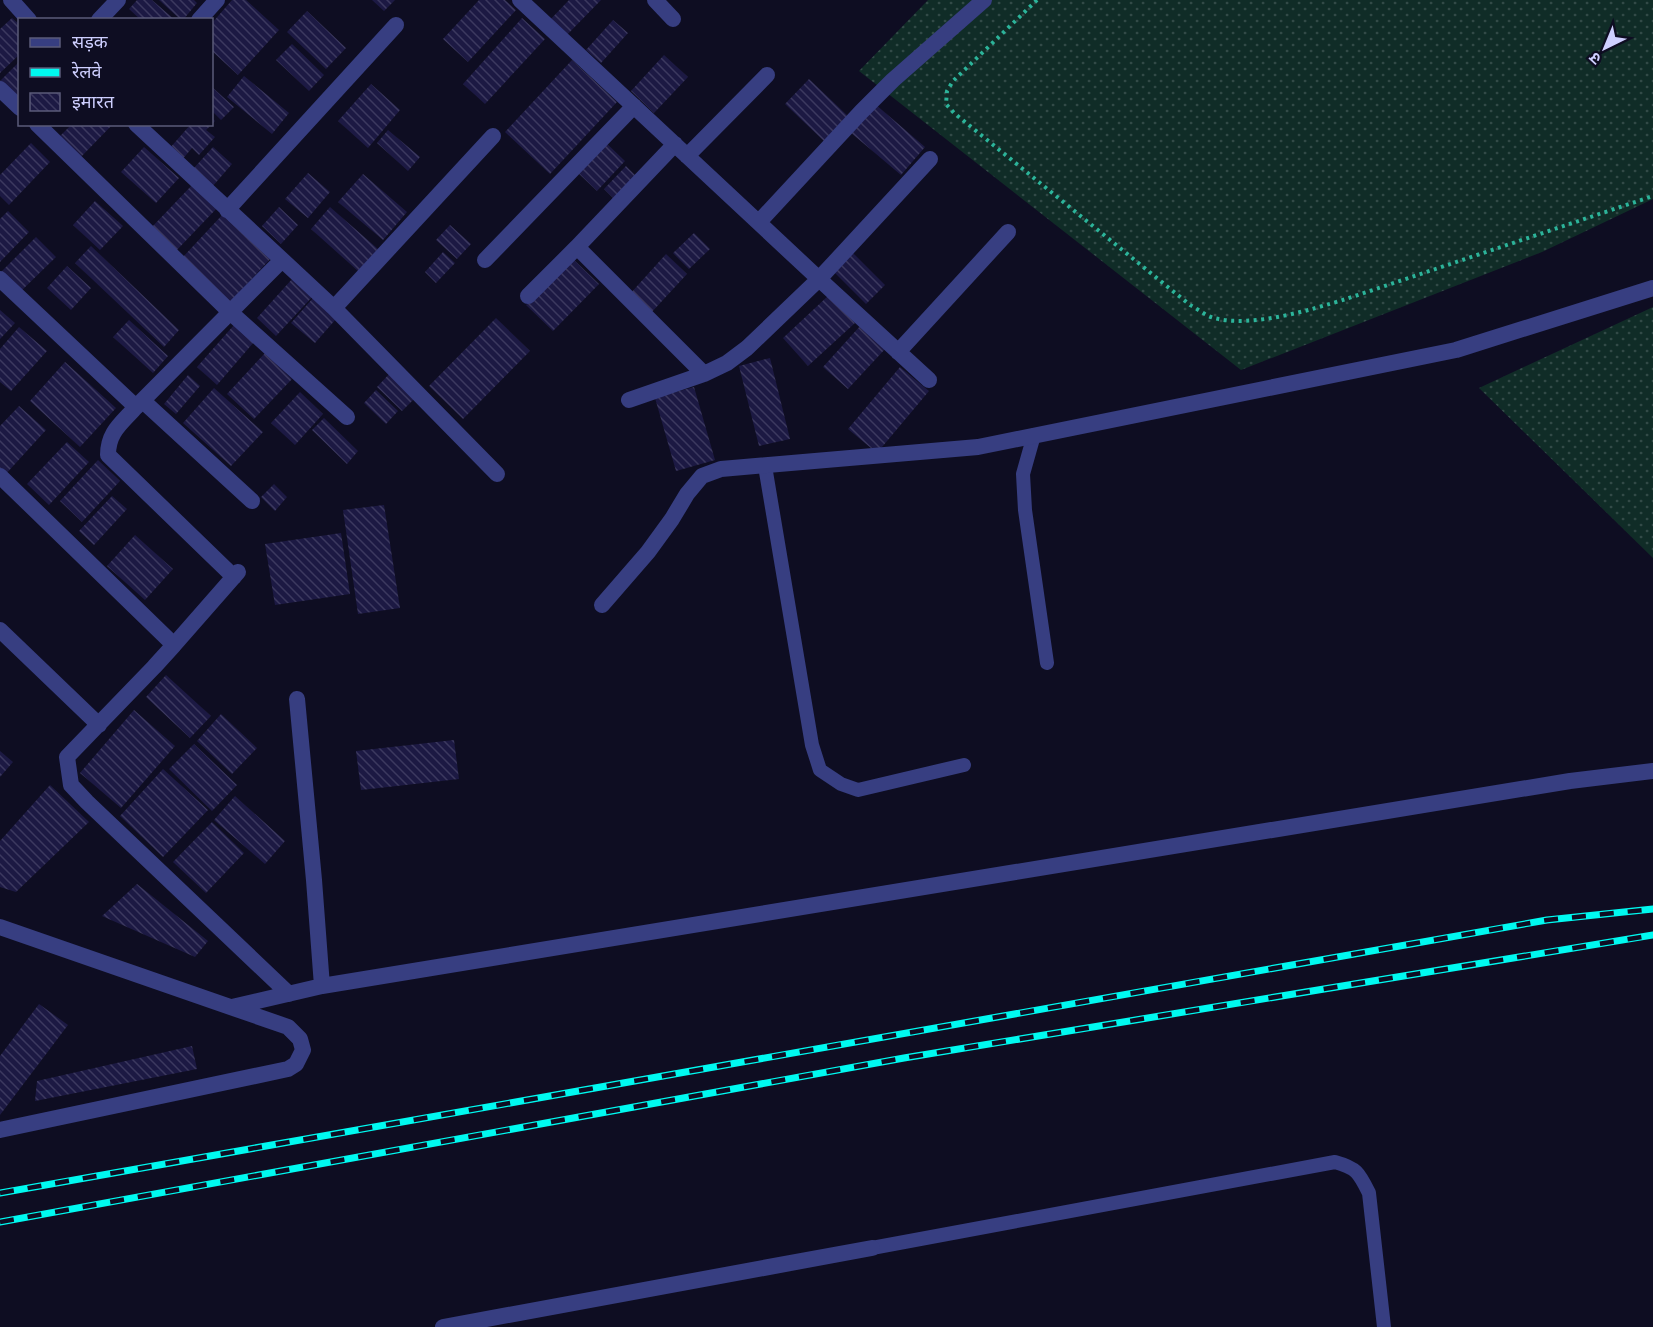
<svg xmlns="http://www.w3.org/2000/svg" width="1653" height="1327" viewBox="0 0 1653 1327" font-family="Roboto,'Noto Sans Devanagari',sans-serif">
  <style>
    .grass { fill: url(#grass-dots) }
    .building { fill: url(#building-back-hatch) }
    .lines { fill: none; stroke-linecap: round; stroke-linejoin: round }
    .path { stroke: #2cb49a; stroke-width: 4; stroke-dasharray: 3 4.5; stroke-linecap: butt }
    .service { stroke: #373e81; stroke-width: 14 }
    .minor { stroke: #373e81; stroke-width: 16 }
    .rail-casing { stroke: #00f9f0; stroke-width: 7 }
    .rail { stroke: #0e0d22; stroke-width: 4.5; stroke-dasharray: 14; stroke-linecap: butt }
  </style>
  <defs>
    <pattern id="grass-dots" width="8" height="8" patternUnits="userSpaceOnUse" patternTransform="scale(1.5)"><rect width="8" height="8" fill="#102c27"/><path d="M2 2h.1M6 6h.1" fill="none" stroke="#324a47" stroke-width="1.8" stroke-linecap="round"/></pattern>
    <pattern id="building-back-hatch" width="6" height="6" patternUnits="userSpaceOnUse" patternTransform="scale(1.5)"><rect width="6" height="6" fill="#1c1943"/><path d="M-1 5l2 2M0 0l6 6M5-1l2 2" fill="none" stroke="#3c395f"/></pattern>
  </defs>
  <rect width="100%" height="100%" fill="#0e0d22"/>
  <path class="grass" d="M928 0H1653V199L1542 252 1241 370 859 71Z
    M1653 307V558L1479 388Z"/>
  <path class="building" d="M137 0H152L175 20H141L129 9Z
    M159 0H194L197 3 183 20H181Z
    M232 0H246L279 30 238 75 212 51V23Z
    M372 0H395L384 11Z
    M479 0H505L516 10 468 62 443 39Z
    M569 0H601L564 38 548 22Z
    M307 11 346 48 326 69 287 32Z
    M12 18 20 25V54L0 73V29Z
    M522 18 545 39 485 104 463 84Z
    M613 20 628 33 601 63 586 50Z
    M292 44 324 75 309 91 276 60Z
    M664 55 688 77 654 113 631 91Z
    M572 60 617 102 550 174 505 132Z
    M20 61V105L0 81Z
    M244 76 289 113 272 134 227 97Z
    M809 79 850 118 826 143 785 104Z
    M371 84 400 110 368 148 338 121Z
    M212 87 234 107 221 120 212 111Z
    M875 104 925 147 901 175 850 132Z
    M212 118 215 121 206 130 215 137 199 155 192 148 181 161 169 149 191 124H212Z
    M72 124H113L79 159 58 138Z
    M388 130 420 157 408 171 377 143Z
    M604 141 625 161 597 191 576 171Z
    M31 143 50 162 9 205 0 196V175Z
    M144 147 179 178 156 203 121 172Z
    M213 147 232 164 212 187 193 169Z
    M626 166 636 176 614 199 604 189Z
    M308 173 330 192 308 218 285 199Z
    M363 174 407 212 383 240 338 202Z
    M194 183 219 206 175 252 150 229Z
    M95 201 123 226 100 250 73 225Z
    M279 207 298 225 281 244 262 226Z
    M330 207 378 249 358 271 311 229Z
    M8 211 29 232 0 262V219Z
    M224 213 272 257 230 302 182 258Z
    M450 225 471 244 457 259 436 240Z
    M694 233 710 249 689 269 673 253Z
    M36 237 56 257 19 293 0 273Z
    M91 246 179 330 164 347 75 263Z
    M443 252 455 263 436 283 425 272Z
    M853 253 885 285 866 304 834 272Z
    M666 254 687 274 650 314 629 295Z
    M572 258 599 284 553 331 526 305Z
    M67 266 91 288 71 310 47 288Z
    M293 278 313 296 276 336 257 318Z
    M829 295 855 323 808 366 783 338Z
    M313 298 336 319 315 343 291 323Z
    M0 310 15 323 0 339Z
    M496 318 530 351 463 419 429 386Z
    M129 320 168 356 153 373 113 337Z
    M234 325 254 342 217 385 197 367Z
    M861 325 886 348 848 389 823 367Z
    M19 327 47 351 11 391 0 382V349Z
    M265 353 292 379 254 419 227 394Z
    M770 358 790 439 759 446 739 366Z
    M65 362 116 408 80 447 30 401Z
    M900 367 929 391 877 453 848 429Z
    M392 371 417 396 402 411 377 387Z
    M188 375 200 386 176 414 164 404Z
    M694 387 715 460 676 471 655 398Z
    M214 388 263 432 231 466 183 423Z
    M376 390 398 411 386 424 364 403Z
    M300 392 323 414 295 445 271 423Z
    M19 406 46 430 4 476 0 472V426Z
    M324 418 358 451 347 464 312 430Z
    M67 442 89 462 49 505 27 484Z
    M98 460 120 481 82 522 60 501Z
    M274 484 287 497 275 511 261 497Z
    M112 496 127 509 94 545 79 531Z
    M384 505 400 608 358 614 343 510Z
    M341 533 350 594 275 605 265 544Z
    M135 535 173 569 145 600 107 566Z
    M166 675 211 716 190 738 146 697Z
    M134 710 175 746 121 808 80 773Z
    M221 714 257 748 232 774 197 741Z
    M454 740 459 779 361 790 356 751Z
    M194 744 237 785 212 811 169 769Z
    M0 751 13 762 0 777Z
    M163 769 208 810 163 857 120 816Z
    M50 785 89 822 16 892 0 887V841Z
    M235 796 285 841 265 864 214 820Z
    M212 822 244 853 206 893 173 862Z
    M137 884 208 941 195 957 102 916Z
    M39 1004 68 1025 0 1115V1056Z
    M192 1046 197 1069 35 1101 37 1081Z"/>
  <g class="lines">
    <path class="path" d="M1037 0 953 81 947 91 946 104 954 113 1190 305C1198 309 1206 316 1214 318 1252 328 1310 310 1346 299L1653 196"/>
    <path class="service" d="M1034 435 1023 474 1025 510 1047 663
      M765 466 812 745 820 770 841 784 858 790 964 765
      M872 1248 1335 1162C1357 1168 1359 1173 1369 1193L1384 1327"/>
    <path class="minor" d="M11 0 29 20
      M520 0 819 279 929 380
      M655 0 673 19
      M99 20 118 0
      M199 20 217 0
      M0 89 20 108
      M37 124 230 312 347 417
      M136 124 334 308 497 474
      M687 156 767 75
      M227 210 396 25
      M759 222 861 112 893 80 984 0
      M577 247 704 374
      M485 260 634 106
      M0 279 136 407 282 260
      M528 296 577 247 675 144
      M334 308 493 136
      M898 352 1008 232
      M629 400 704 374 727 363 747 348 819 279 930 159
      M143 401 252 501
      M136 407C121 424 108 432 108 455L234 577
      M0 476 174 645 154 667 67 757 71 785 87 802 289 994
      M602 605 648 552 672 519 687 494 702 476 721 469 978 447 1456 350 1653 288
      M0 630 99 725
      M174 645 238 572
      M297 699 314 880 322 986
      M0 927 288 1027 300 1039 303 1050 296 1064 288 1069 0 1130
      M232 1007 322 986 1570 781 1653 771
      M443 1327 872 1248"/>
    <g class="rail-casing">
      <path id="rail" d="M0 1193 1547 920 1653 909
        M0 1222 904 1058 1653 935"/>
    </g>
    <use href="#rail" class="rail"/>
  </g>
  <rect x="18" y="18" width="195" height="108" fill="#0e0d22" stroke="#5b5b7a" stroke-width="1.5"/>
  <rect x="30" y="38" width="30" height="9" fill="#373e81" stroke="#5b5b7a" stroke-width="1.5"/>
  <text x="72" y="48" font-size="18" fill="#cecfff">सड़क</text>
  <rect x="30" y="68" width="30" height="9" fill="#00f9f0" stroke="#5b5b7a" stroke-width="1.5"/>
  <text x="72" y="78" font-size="18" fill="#cecfff">रेलवे</text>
  <rect x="30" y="93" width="30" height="18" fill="url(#building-back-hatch)" stroke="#5b5b7a" stroke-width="1.5"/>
  <text x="72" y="108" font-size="18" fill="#cecfff">इमारत</text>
  <g transform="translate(1605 48) rotate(223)" stroke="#0e0d22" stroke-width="4.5" paint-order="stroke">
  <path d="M0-4.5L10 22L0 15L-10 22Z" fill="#cecfff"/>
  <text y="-9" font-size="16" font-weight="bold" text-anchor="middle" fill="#cecfff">उ</text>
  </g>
</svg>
